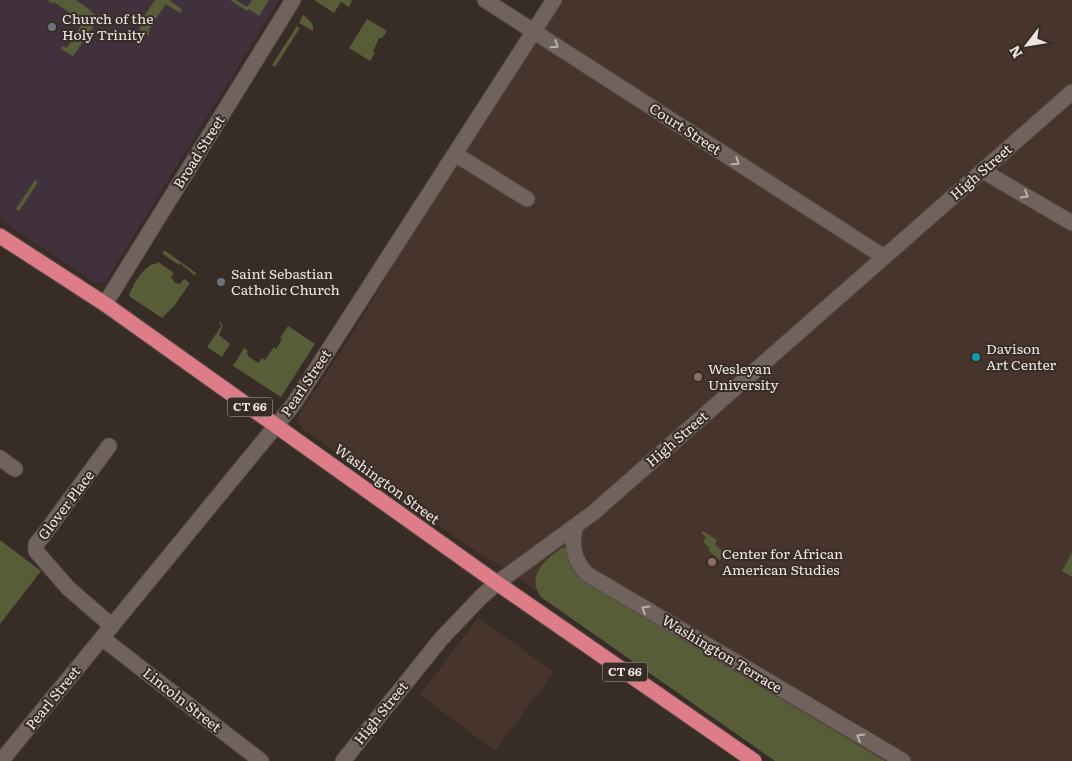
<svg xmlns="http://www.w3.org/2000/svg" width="1072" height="761" viewBox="0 0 1072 761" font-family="Literata,serif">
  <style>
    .commercial { fill: #41313c }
    .built { fill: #46342d }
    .green { fill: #575d37 }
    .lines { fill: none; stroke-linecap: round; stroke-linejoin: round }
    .minor-casing { stroke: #554a46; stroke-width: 17 }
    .highway-casing { stroke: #554a46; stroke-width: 17 }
    .minor { stroke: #70625c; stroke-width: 15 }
    .highway { stroke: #de7c87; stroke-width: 15 }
    .oneway { stroke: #bbb1ac }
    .worship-dot { fill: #6b7280; stroke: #382c27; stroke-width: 2 }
    .culture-dot { fill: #0f9aa8; stroke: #382c27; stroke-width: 2 }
    .education-dot { fill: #8d6e63; stroke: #382c27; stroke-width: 2 }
    .labels { text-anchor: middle; stroke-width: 4; stroke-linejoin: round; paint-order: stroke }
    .shield { fill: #382c27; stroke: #b7aeaa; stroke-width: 1 }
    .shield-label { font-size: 12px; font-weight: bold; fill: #ede5e2 }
    .poi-label { font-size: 14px; fill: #ede5e2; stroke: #382c27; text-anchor: start }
    .street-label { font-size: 14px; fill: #ede5e2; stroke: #382c27 }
  </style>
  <rect width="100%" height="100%" fill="#382c27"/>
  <path class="commercial" d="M0 0H279L105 282H94L0 219Z"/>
  <path class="built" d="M554 0H1072V761H775L548 602 541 597 537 591 490 559 483 557 303 429 299 423 298 416 349 339Z
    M478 618 554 672 495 751 420 695Z"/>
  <path class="green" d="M47 0H76L90 10 99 19 73 56 61 49 63 46 67 48 83 22 54 2 52 4Z
    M155 0H169L182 9 180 13 166 4 149 29V36L139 29 141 26 139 24Z
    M230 0H236L247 7 252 0H269L259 16 249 9 247 11Z
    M314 0H351L352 1 349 7 341 2 334 13Z
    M303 15C308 19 315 24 313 31L299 23Z
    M367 19 387 31 382 38H379L373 52 375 53 370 61 349 48Z
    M297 26 300 28 275 67 272 65Z
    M35 180 38 182 19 211 16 209Z
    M164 250 196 273 195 276 180 263 179 265 163 254Z
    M158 262 174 273 171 277 175 283 180 284 184 279 190 283 174 306 162 318 129 296C132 285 142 270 152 264H156Z
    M220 322 223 325 219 335 230 344 222 357 207 347 222 325 219 324Z
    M288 326 315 344 281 397 233 366 244 348 247 350 248 356 258 363 262 358 265 360 274 347 276 349 282 339 280 338Z
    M703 531 717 540 715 544 728 557 725 561 721 558 720 560 708 550 710 548 703 542 706 537 701 533Z
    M0 540 41 571 0 624Z
    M564 547 566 548 571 567 575 573 582 580 885 761H775L541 597C525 576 547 557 564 547Z
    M1072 553V577L1062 571Z"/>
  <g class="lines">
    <g class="minor-casing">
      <path id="minor" d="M485 0 884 257
        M455 154 527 199
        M983 171 1072 223
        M105 304 293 0
        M109 446 42 537 36 544V551L68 588 112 626
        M0 458 15 469
        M576 526C570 543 574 561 587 574L903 761
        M102 638 261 761
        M1 761 293 405 554 0
        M343 761 441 639 481 597 497 583 593 513 1072 92"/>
    </g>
    <g class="highway-casing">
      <path id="highway" d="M0 236 105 304 497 583 754 761"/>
    </g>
    <use href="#minor" class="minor"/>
    <use href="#highway" class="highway"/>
  </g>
  <defs><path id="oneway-chevron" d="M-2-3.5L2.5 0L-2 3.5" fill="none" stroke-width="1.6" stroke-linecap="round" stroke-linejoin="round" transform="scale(1.25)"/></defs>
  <g class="oneway">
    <use href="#oneway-chevron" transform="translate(555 45) rotate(33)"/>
    <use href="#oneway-chevron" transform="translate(736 162) rotate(33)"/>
    <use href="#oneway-chevron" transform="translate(1025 195) rotate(31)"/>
    <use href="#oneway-chevron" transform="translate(645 609) rotate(-149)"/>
    <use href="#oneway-chevron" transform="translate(860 737) rotate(-149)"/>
  </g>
  <g class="worship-dot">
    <circle cx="52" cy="27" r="5"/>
    <circle cx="221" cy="282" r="5"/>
  </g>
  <circle class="culture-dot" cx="976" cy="357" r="5"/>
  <g class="education-dot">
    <circle cx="698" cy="377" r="5"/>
    <circle cx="712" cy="562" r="5"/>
  </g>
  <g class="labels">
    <g class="shield">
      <rect x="227.5" y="397.5" width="45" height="19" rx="4"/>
      <rect x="602.5" y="662.5" width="45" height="19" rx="4"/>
    </g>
    <g class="shield-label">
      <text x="250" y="411">CT 66</text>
      <text x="625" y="676">CT 66</text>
    </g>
    <g class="poi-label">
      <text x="62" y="24">Church of the<tspan x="62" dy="16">Holy Trinity</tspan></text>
      <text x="231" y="279">Saint Sebastian<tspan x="231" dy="16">Catholic Church</tspan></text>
      <text x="986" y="354">Davison<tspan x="986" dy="16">Art Center</tspan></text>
      <text x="708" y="374">Wesleyan<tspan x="708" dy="16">University</tspan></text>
      <text x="722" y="559">Center for African<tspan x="722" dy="16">American Studies</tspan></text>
    </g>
    <g class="street-label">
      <text transform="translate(685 129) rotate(33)" y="5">Court Street</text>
      <text transform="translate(199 152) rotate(-58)" y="5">Broad Street</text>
      <text transform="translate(981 172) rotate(-41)" y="5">High Street</text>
      <text transform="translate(306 383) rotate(-56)" y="5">Pearl Street</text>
      <text transform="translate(677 439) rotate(-41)" y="5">High Street</text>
      <text transform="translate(387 484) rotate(36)" y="5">Washington Street</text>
      <text transform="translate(66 505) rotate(-53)" y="5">Glover Place</text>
      <text transform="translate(722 654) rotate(31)" y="5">Washington Terrace</text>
      <text transform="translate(53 698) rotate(-51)" y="5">Pearl Street</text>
      <text transform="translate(182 700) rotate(38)" y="5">Lincoln Street</text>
      <text transform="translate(381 713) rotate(-51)" y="5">High Street</text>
    </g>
  </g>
  <g transform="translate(1027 45) rotate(239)" stroke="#382c27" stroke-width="4" paint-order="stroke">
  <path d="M0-4L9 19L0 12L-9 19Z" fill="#ede5e2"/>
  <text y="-8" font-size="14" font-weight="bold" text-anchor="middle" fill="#ede5e2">N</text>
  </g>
</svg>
